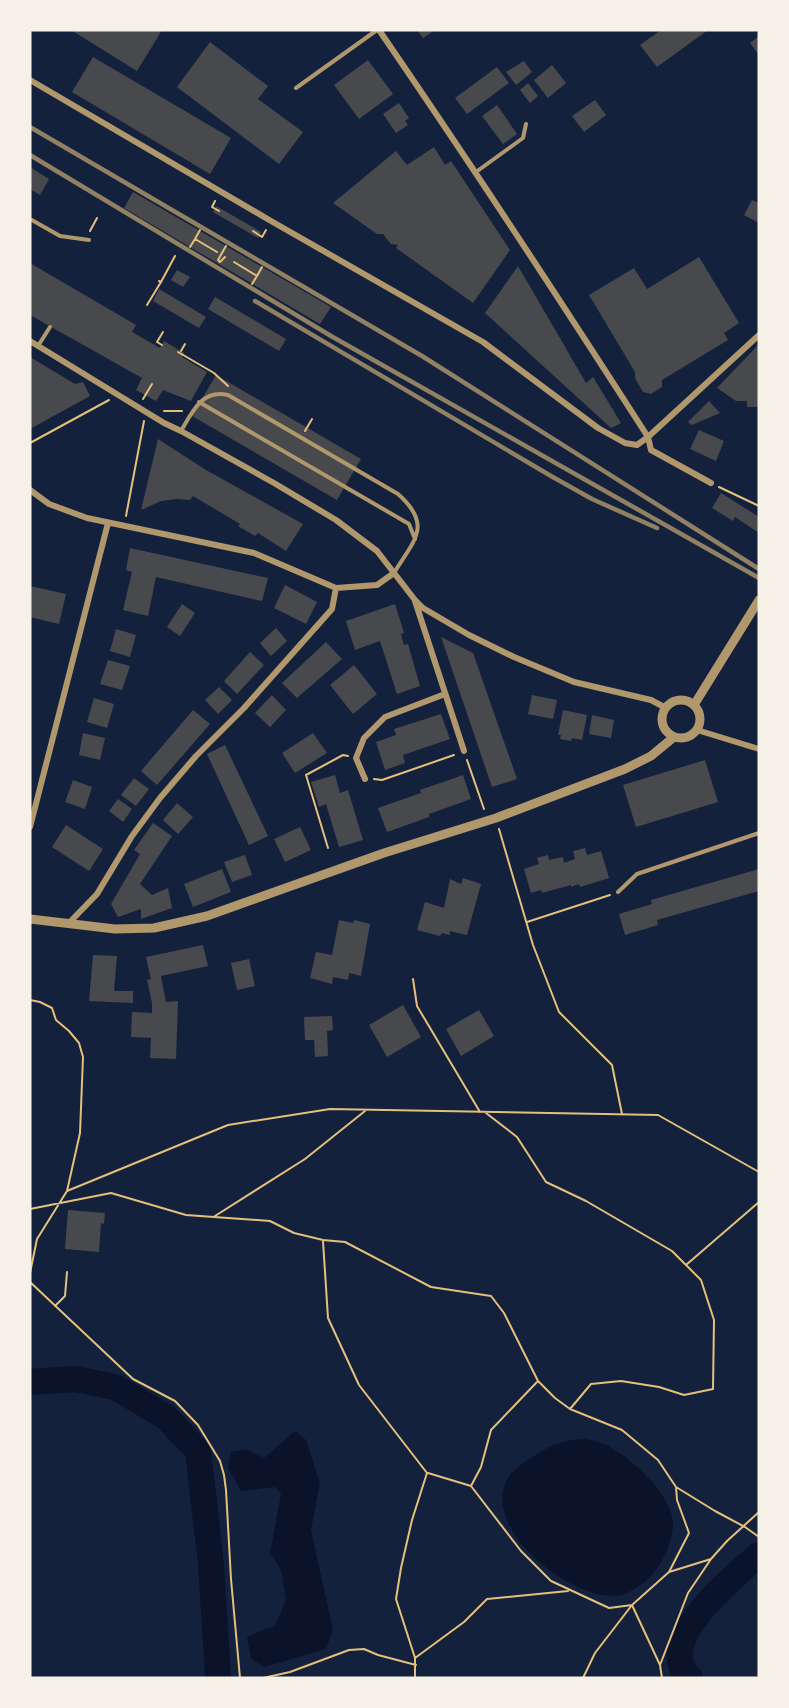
<svg xmlns="http://www.w3.org/2000/svg" width="789" height="1708" viewBox="0 0 789 1708" font-family="Raleway,sans-serif">
  <style>
    .water { fill: #0b132b }
    .lines { fill: none; stroke-linecap: round; stroke-linejoin: round }
    .river { stroke: #0b132b; stroke-width: 26 }
    .building { fill: #48494c }
    .path { stroke: #e5c07b; stroke-width: 2 }
    .service { stroke: #b1986c; stroke-width: 4 }
    .minor { stroke: #b1986c; stroke-width: 6 }
    .tertiary { stroke: #b1986c; stroke-width: 9 }
    .rail { stroke: #918062; stroke-width: 4.5 }
  </style>
  <rect width="100%" height="100%" fill="#14213d"/>
  <path class="water" d="M295 1431 306 1440 320 1483 311 1530 333 1630 326 1649 265 1667 251 1659 247 1637 275 1625 286 1600 281 1570 270 1553 281 1494 275 1487 241 1491 228 1468 231 1452 246 1449 264 1458Z
    M586 1439C593 1441 602 1442 608 1446 632 1459 673 1495 673 1524 673 1544 660 1568 646 1581 640 1586 625 1595 618 1596 571 1601 475 1526 510 1475 515 1469 524 1462 531 1458 551 1445 562 1440 586 1439Z"/>
  <g class="lines">
    <path class="river" d="M30 1382 75 1379 115 1387 166 1417 198 1451 211 1564 218 1678
      M690 1678C651 1643 734 1576 759 1555"/>
  </g>
  <path class="building" d="M71 30H162L137 71Z
    M417 30H435L423 38Z
    M661 30H708L657 67 640 45Z
    M759 36V55L750 43Z
    M210 42 268 86 258 99 303 132 279 164 177 87Z
    M93 57 231 138 210 174 72 92Z
    M368 60 393 94 359 119 334 85Z
    M524 61 532 72 516 85 506 72Z
    M552 65 566 83 548 98 534 80Z
    M497 67 509 83 467 114 455 98Z
    M528 83 538 96 530 103 520 90Z
    M595 100 606 115 584 132 572 116Z
    M399 103 409 118 405 121 408 125 396 133 383 114Z
    M497 105 517 134 503 144 482 116Z
    M434 147 445 165 451 161 510 250 473 303 396 248 398 245 391 244 383 234H377L333 203 396 151 407 165Z
    M30 167 49 179 40 195 30 189Z
    M133 192 331 307 320 324 124 208Z
    M752 200 759 203V223L744 215Z
    M216 206 261 232 258 238 213 212Z
    M699 257 739 323 724 333 728 340 662 380V387L651 394 643 392 635 378V372L589 295 634 268 647 289Z
    M30 263 136 325 132 332 160 348 164 341 184 353 182 357 207 372 191 401 163 390 156 401 136 390 142 378 30 315Z
    M518 266 586 383 593 377 621 423 611 428 485 313Z
    M177 270 190 277 183 287 171 280Z
    M159 289 206 317 199 328 153 301Z
    M215 297 286 339 279 351 208 309Z
    M759 344V407H747V401H736L717 388Z
    M30 357 75 384 83 382 90 396 30 429Z
    M216 375 361 459 337 500 192 416Z
    M709 401 720 413 692 425 688 422Z
    M699 430 724 441 716 461 690 449Z
    M158 439 206 470 303 524 286 551 258 533 255 536 238 526 240 524 193 496 190 500 177 499 161 501 141 510Z
    M721 493 759 517V533L735 517 733 521 712 508Z
    M130 548 268 578 262 601 156 577 148 616 123 610 132 572 126 570Z
    M285 585 317 602 306 624 274 608Z
    M30 586 66 594 59 624 30 617Z
    M182 604 195 613 180 636 167 627Z
    M395 604 404 633 401 634 404 645 408 644 420 686 397 694 380 641 355 650 346 621Z
    M276 628 287 641 271 656 260 643Z
    M116 629 136 635 130 657 110 651Z
    M441 637 473 653 517 779 492 787Z
    M326 642 342 659 297 698 282 683Z
    M250 652 264 665 237 694 224 681Z
    M108 660 130 666 122 690 100 684Z
    M354 665 377 694 353 714 330 685Z
    M219 687 232 700 218 714 205 700Z
    M272 695 286 710 270 727 255 713Z
    M532 695 557 700 553 719 528 714Z
    M94 698 114 704 107 728 87 722Z
    M193 710 210 724 157 785 141 771Z
    M563 710 587 715 582 740 572 738 571 741 560 739 561 735H558Z
    M441 714 450 739 403 755 405 763 385 770 376 742 396 735 394 729Z
    M592 715 614 720 611 738 589 734Z
    M83 733 105 738 100 760 79 755Z
    M313 733 327 753 295 773 282 753Z
    M225 745 268 836 249 845 207 754Z
    M705 760 718 802 636 827 623 785Z
    M335 775 340 793 348 790 363 840 339 847 326 804 319 807 311 782Z
    M463 775 471 799 429 814V817L387 832 378 808 421 793 420 790Z
    M134 778 149 789 136 806 121 795Z
    M73 780 92 787 85 809 65 802Z
    M118 799 132 809 123 822 109 811Z
    M177 803 193 817 178 834 163 820Z
    M153 823 172 836 140 884 152 895 168 888 172 908 141 919V909L118 917 111 904 140 854 134 850Z
    M66 825 103 849 89 871 52 847Z
    M300 827 311 850 285 862 274 839Z
    M585 848 587 855 601 851 609 878 580 887 579 884 571 887V885L542 893 541 890 531 893 524 869 539 864 537 858 548 855 549 860 563 857 564 863 575 859 573 851Z
    M245 855 252 875 232 882 224 862Z
    M222 869 231 892 193 907 184 884Z
    M759 869V891L657 920 658 925 625 935 619 914 652 904 651 900Z
    M463 878 481 884 467 935 450 931V935L442 933 440 936 417 930 425 902 444 908 450 879 461 884Z
    M339 920 353 923 354 920 370 924 361 976 349 973 348 980 333 977 332 984 310 978 316 952 332 955Z
    M203 945 208 966 161 976 166 1002 178 1001 176 1059 150 1058 151 1038 131 1037 132 1012 152 1013V1003L147 980 151 979 146 957Z
    M93 955 117 956 114 991H133V1003L89 1001Z
    M249 959 255 986 237 990 231 963Z
    M403 1005 421 1037 387 1057 369 1025Z
    M479 1010 494 1036 461 1056 446 1029Z
    M332 1016 333 1030 327 1031 328 1056 315 1057 314 1040H305L304 1017Z
    M68 1210 105 1213 104 1224 101 1223 99 1252 65 1249Z"/>
  <g class="lines">
    <path class="path" d="M215 201 212 207 219 211
      M90 231 97 218
      M253 231 262 237 266 230
      M195 239 200 230
      M190 247 195 239 217 252
      M225 257 220 262 218 260 226 246
      M234 262 257 276 252 284
      M257 276 262 267
      M161 282 175 256
      M147 305 161 282 159 281
      M162 345 157 342 163 332
      M181 351 185 344
      M178 352 214 373 228 386
      M143 399 152 384
      M164 411H182
      M305 431 312 419
      M30 443 109 400
      M719 487 759 506
      M126 516 144 421
      M467 760 484 809
      M374 779 382 780 454 755
      M499 829 533 945 559 1012 612 1065 622 1114
      M328 848 306 775 343 755 348 756
      M527 922 610 895
      M413 979 417 1006 480 1112
      M30 1000 40 1002 52 1008 56 1020 69 1031 79 1043 83 1057 80 1133 67 1191 37 1239 30 1273
      M486 1113 517 1137 546 1182 586 1201 672 1251 701 1280 714 1320 713 1389 684 1395 659 1387 621 1381 591 1384 570 1409
      M67 1191 228 1125 330 1109 658 1115 759 1172
      M30 1209 111 1193 186 1215 270 1221 294 1233 323 1240 345 1242 431 1287 491 1296 504 1313 538 1381 555 1398 570 1409 622 1430 658 1460 676 1487 715 1511 745 1527 759 1537
      M215 1216 305 1159 365 1111
      M323 1241 328 1318 359 1385 427 1473 412 1520 401 1568 396 1599 415 1658V1678
      M686 1265 759 1202
      M30 1282 133 1379 175 1401 198 1425 220 1461 224 1475 226 1490 231 1579 240 1678
      M55 1306 65 1296 67 1272
      M537 1382 491 1430 481 1467 471 1486 521 1551 551 1581 609 1608 632 1605 669 1572 689 1533 677 1500 676 1487
      M428 1473 471 1486
      M669 1572 711 1559
      M415 1658 464 1622 487 1599 568 1591
      M263 1678 290 1672 349 1650 364 1649 378 1655 416 1665
      M583 1678 595 1653 632 1605 660 1665
      M662 1678 660 1665 688 1593 711 1559 727 1541 759 1512"/>
    <path class="service" d="M296 88 377 30
      M476 172 523 138 526 124
      M30 219 60 236 89 240
      M38 346 50 327
      M199 402 409 524 415 539
      M181 431C192 412 202 389 228 395L398 494C434 526 413 541 394 573
      M618 892 637 874 759 833"/>
    <path class="minor" d="M379 30C471 164 560 300 648 437L651 450 711 483
      M30 80 271 221 483 342 598 428 625 443 637 445 648 437 759 335
      M30 341 164 423 181 431 274 483 336 520 377 551 415 600 423 608 469 635 514 657 574 682 651 700 666 708
      M30 490 49 504 87 518 254 553 336 588 377 585 394 573
      M415 601 464 751
      M697 730 759 749
      M365 779 356 758 364 738 385 717 445 694
      M30 827 108 523
      M69 923 97 894 132 836 160 798 196 756 244 708 332 609 336 588"/>
    <path class="tertiary" d="M662 719a19 19 0 1 1 38 0a19 19 0 1 1-38 0Z
      M694 705 759 600
      M30 919 115 929 154 928 207 916 384 853 496 818 625 769 651 756 674 737"/>
    <path class="rail" d="M30 127 422 356 759 569
      M30 155 331 336 759 578
      M255 301 551 476 592 499 657 528"/>
  </g>
  <rect width="789" height="1708" fill="none" stroke="#f6f1e7" stroke-width="63"/>
</svg>
